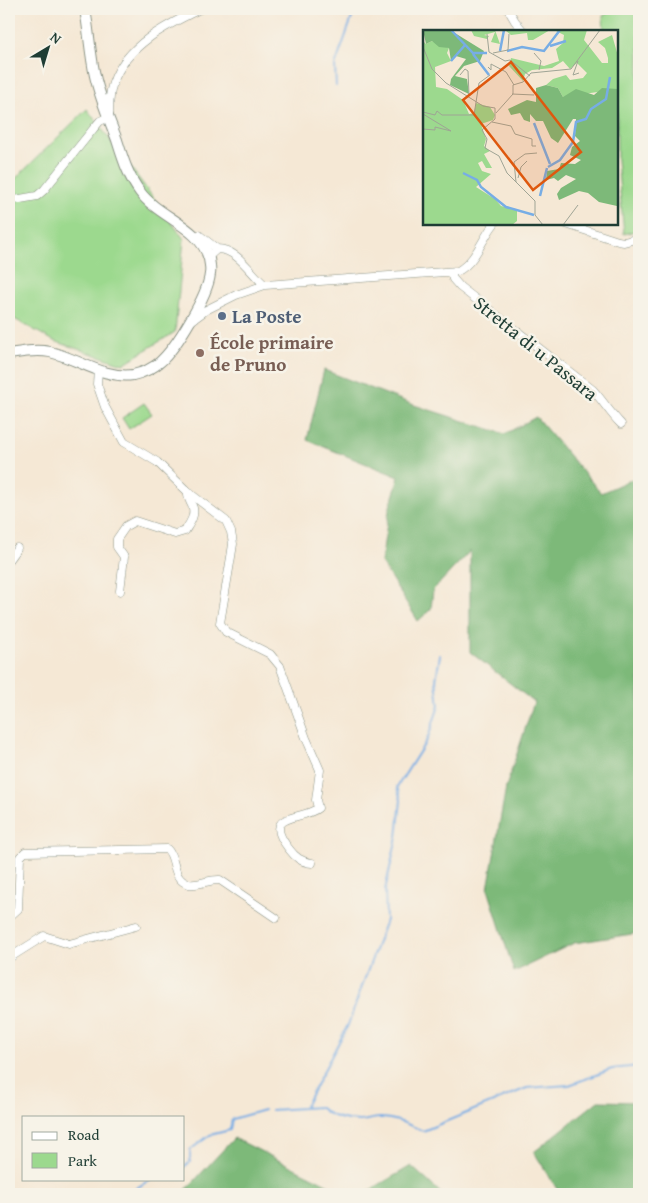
<svg xmlns="http://www.w3.org/2000/svg" width="648" height="1203" viewBox="0 0 648 1203" font-family="'Gentium Book Plus',serif">
  <style>
    .green { fill: #9cd98e; stroke: #5e8b61 }
    .forest { fill: #7db979; stroke: #4e7b56 }
    .lines { fill: none; stroke-linecap: round; stroke-linejoin: round }
    .stream { stroke: #77ade5; stroke-width: 2 }
    .minor-casing { stroke: #8a9284; stroke-width: 9 }
    .tertiary-casing { stroke: #8a9284; stroke-width: 12 }
    .minor { stroke: #fff; stroke-width: 8 }
    .tertiary { stroke: #fff; stroke-width: 10 }
    .service-dot { fill: #5c6f8a; stroke: #f7f3e8; stroke-width: 2 }
    .education-dot { fill: #8d6e63; stroke: #f7f3e8; stroke-width: 2 }
    .labels { text-anchor: middle; stroke-width: 5; stroke-linejoin: round; paint-order: stroke }
    .service-label { font-size: 19px; font-weight: bold; fill: #4e5e75; stroke: #f7f3e8; text-anchor: start }
    .education-label { font-size: 19px; font-weight: bold; fill: #785e54; stroke: #f7f3e8; text-anchor: start }
    .street-label { font-size: 19px; fill: #1f3d34; stroke: #f7f3e8 }
    .inset-river { fill: none; stroke: #77ade5; stroke-width: 2.5 }
    .inset-road { fill: none; stroke: #9fa495; stroke-width: 1 }
    .view { fill: #de580e; fill-opacity: 0.15; stroke: #de580e; stroke-width: 2.5 }
    .inset-edge { fill: none; stroke: #1f3d34; stroke-width: 2.5 }
  </style>
  <rect width="100%" height="100%" fill="#f7f3e8"/>
  <filter id="ink" filterUnits="userSpaceOnUse"><feTurbulence type="fractalNoise" baseFrequency=".02" numOctaves="2"/><feDisplacementMap in="SourceGraphic" scale="10" xChannelSelector="R" yChannelSelector="G"/><feConvolveMatrix kernelMatrix="1 2 1 2 8 2 1 2 1" color-interpolation-filters="sRGB"/></filter>
  <filter id="wash" filterUnits="userSpaceOnUse"><feTurbulence type="fractalNoise" baseFrequency=".0096" numOctaves="4" result="noise"/><feDisplacementMap in="SourceGraphic" scale="20" xChannelSelector="R" yChannelSelector="G"/><feGaussianBlur stdDeviation="1.12" result="paint"/><feColorMatrix in="noise" values="0 0 0 0 0 0 0 0 0 0 0 0 0 0 0 0 0 1.4 0 .05"/><feComposite in="paint" operator="in"/></filter>
  <g filter="url(#wash)">
    <rect width="100%" height="100%" fill="#f5e8d5"/>
    <path class="green" d="M614 9H639V230L624 234 617 160V31H604L603 16Z
      M87 109 184 239 175 332 123 364 54 341 9 316V180L13 181Z
      M144 403 152 414 129 429 122 418Z"/>
    <path class="forest" d="M324 370 414 405 505 434 536 417 601 493 639 476V933L574 943 514 972 488 889 506 787 534 702 470 652V551L433 590 431 609 418 621 381 562 389 510 399 477 307 440Z
      M598 1101 639 1102V1194H560L534 1152Z
      M234 1138 347 1194H182Z
      M411 1166 442 1194H363Z"/>
    <g class="lines">
      <path class="stream" d="M336 86 335 66 355 9
        M304 1108 348 1025 386 920 385 890 397 837 401 800 397 787 427 740 439 706 436 680 440 655
        M271 1110 320 1107C329 1117 346 1121 359 1121 367 1121 375 1117 382 1118 397 1119 410 1125 423 1131L527 1088 569 1085 612 1069 639 1066
        M184 1167 190 1162V1150L210 1135 230 1130 232 1119 264 1110
        M164 1179H171
        M127 1194 151 1179"/>
    </g>
  </g>
  <g filter="url(#ink)">
    <g class="lines">
      <g class="minor-casing">
        <path id="minor" d="M508 9 515 21 523 31
          M9 201 37 196 44 190 94 128 100 121 109 117C109 106 109 93 113 83 126 45 167 25 200 9
          M566 224 618 241 624 242 639 238
          M199 235 217 249
          M208 257 217 249C238 249 250 273 265 285
          M451 273 453 279 460 287 593 390C603 401 610 413 621 424
          M191 321 206 310 236 295 265 285 458 271C476 261 482 239 494 224
          M98 370 97 384 105 407 124 442 157 462 188 492 226 521 231 532 233 544 231 557 220 623 226 632 270 654 280 666 306 738 320 770 316 800 318 808C302 821 260 812 289 849 295 857 301 862 312 863
          M9 559 17 548
          M120 591 124 557 117 547V539L126 526 135 521 175 534 185 531C189 524 195 517 193 508 191 502 187 499 188 492
          M9 917 18 909 20 857 25 852 167 849C177 858 171 880 189 884 199 886 209 879 220 880L276 918
          M9 958 44 936 69 944 136 926"/>
      </g>
      <g class="tertiary-casing">
        <path id="tertiary" d="M9 354C22 352 36 349 50 352 77 358 104 379 133 375 142 373 153 368 160 362 176 348 208 295 210 274 211 269 210 264 209 259 201 227 158 217 140 192 128 176 123 159 117 140 109 119 100 98 95 76 90 54 89 31 85 9"/>
      </g>
      <use href="#minor" class="minor"/>
      <use href="#tertiary" class="tertiary"/>
    </g>
  </g>
  <circle class="service-dot" cx="222" cy="316" r="5"/>
  <circle class="education-dot" cx="200" cy="353" r="5"/>
  <g class="labels">
    <g class="service-label">
      <text x="232" y="323">La Poste</text>
    </g>
    <g class="education-label">
      <text x="210" y="349">École primaire<tspan x="210" dy="22">de Pruno</tspan></text>
    </g>
    <g class="street-label">
      <text transform="translate(536 348) rotate(39)" y="7">Stretta di u Passara</text>
    </g>
  </g>
  <g transform="translate(423 30)">
    <rect width="195" height="195" fill="#f5e8d5"/>
    <path d="M48 0H72L77 14 68 12 72 2 61 5 66 6 64 9 51 6ZM82 0H127L110 10H105L104 3 88 5ZM131 0H164L161 10 179 33H185V28L182 18 175 12 189 5 195 26V59L140 67 135 58 123 55 130 49 143 45 147 50 160 48 164 43 154 33 147 39 140 31 129 38 109 40 102 44 100 51 86 36 88 28 121 36 136 31 133 19 140 13 141 5ZM0 11 3 14 9 11 26 18 24 23 28 31 12 37 13 57 24 59 40 70 46 84 51 83 53 73 67 77 72 85 70 90 58 94 63 109 61 116 67 121 61 124 69 138H63L59 131 55 133 59 141 68 144 53 157 72 169 78 176 94 180V191L89 195H0Z" fill="#9cd98e"/>
    <path d="M0 0H27L61 21 57 31 41 36 32 46 44 49 46 64 27 55 28 49 43 29 33 26 28 31 26 18 16 17 9 11 3 14ZM123 55 135 58 140 67 153 59 171 65 179 58 195 59 194 176 176 172 165 163 156 161 136 170 134 164 138 158 153 149 143 145 135 151 131 148 123 150 124 141 136 139 138 133 152 134 158 130 147 125 149 117 157 111 152 106 153 89H150L135 113 128 108 120 91H113L107 84V92L101 90 97 83 88 85 85 79 104 70 113 72V58Z" fill="#7db979"/>
    <path class="inset-river" d="M28 0 50 23H64M127 16 143 11M77 21 81 0M84 21 99 17 121 21 137 0M50 24 66 45M28 31 42 15M111 93 127 134M125 137 137 130 150 112 153 92 163 89 168 79 183 69 187 47M40 143 54 150 58 157 83 177 111 185M117 166 124 138"/>
    <path class="inset-road" d="M64 4 66 22 82 31 87 30 107 46M0 17 9 39 23 53 60 76 72 78V89L59 100 64 109 62 118 76 126 84 143 112 171V185L120 195M70 23 85 20 86 4M111 23 118 31 116 40M155 31 150 45 156 43M65 37 68 40V34L83 42 91 55M37 45 42 39 45 41 46 65M89 64 111 65M0 82 12 85 14 81 19 85H51L56 53 67 45M73 83 90 64V55L100 52 108 43 148 39 177 0M0 84 28 101 12 97V100L0 99M69 92 88 96 92 104 109 109V116H113M95 148 98 137 104 131M93 152 91 132 102 124 114 123M140 195 155 175"/>
    <path class="view" d="M88 32 158 122 110 160 40 70Z"/>
    <rect width="195" height="195" class="inset-edge"/>
  </g>
  <rect width="648" height="1203" fill="none" stroke="#f7f3e8" stroke-width="30"/>
  <rect x="22" y="1116" width="162" height="65" fill="#f7f3e8" stroke="#a1aaa0"/>
  <rect x="32" y="1132" width="25" height="8" fill="#ffffff" stroke="#a1aaa0"/>
  <text x="68" y="1140" font-size="15" fill="#1f3d34">Road</text>
  <rect x="32" y="1153" width="25" height="15" fill="#9cd98e" stroke="#a1aaa0"/>
  <text x="68" y="1166" font-size="15" fill="#1f3d34">Park</text>
  <g transform="translate(48 48) rotate(38)" stroke="#f7f3e8" stroke-width="4" paint-order="stroke">
  <path d="M0-4L9 19L0 12L-9 19Z" fill="#1f3d34"/>
  <text y="-8" font-size="14" font-weight="bold" text-anchor="middle" fill="#1f3d34">N</text>
  </g>
</svg>
